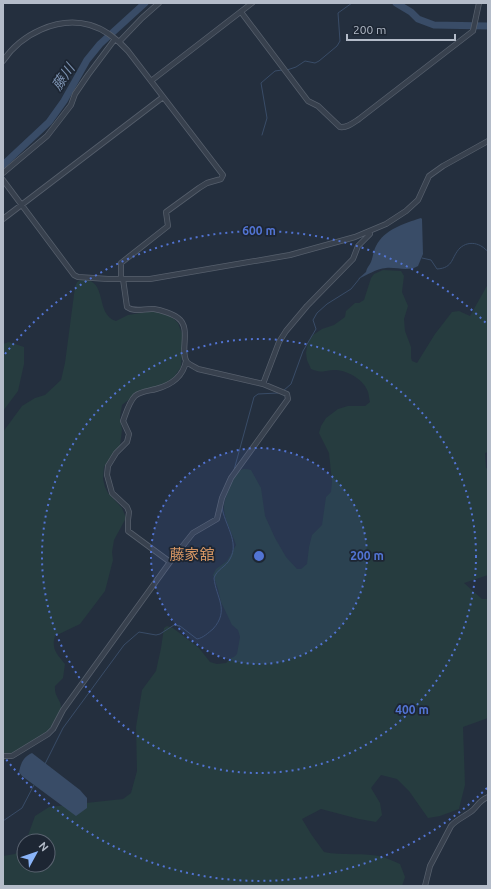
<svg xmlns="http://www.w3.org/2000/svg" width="491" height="889" viewBox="0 0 491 889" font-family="Ubuntu,'Noto Sans JP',sans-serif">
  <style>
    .green { fill: #263c3f }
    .water { fill: #394c67 }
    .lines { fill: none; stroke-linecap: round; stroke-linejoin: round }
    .stream { stroke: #394c67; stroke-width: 1 }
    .river { stroke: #394c67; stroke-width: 7 }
    .minor-casing { stroke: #565f6c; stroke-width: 6 }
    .minor { stroke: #38414e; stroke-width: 4.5 }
    .ring { fill: none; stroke: #5274d3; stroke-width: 2; stroke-dasharray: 2 4 }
    .labels { text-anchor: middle; stroke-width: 3.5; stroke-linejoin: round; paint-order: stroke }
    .water-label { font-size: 14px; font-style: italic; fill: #7c92b1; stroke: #1d2633 }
    .quarter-label { font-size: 15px; fill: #d59563; stroke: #1d2633 }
    .centre { fill: #5274d3; stroke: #1d2633; stroke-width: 2 }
    .ring-label { font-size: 12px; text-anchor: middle; font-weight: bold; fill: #5274d3; stroke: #1d2633; stroke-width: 3.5; stroke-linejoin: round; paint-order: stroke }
  </style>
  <rect width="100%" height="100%" fill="#242f3e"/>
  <path class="green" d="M383 270 401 271 404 276 402 292 408 306 404 319 405 331 411 347V358L412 361 417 363 435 334 452 312 459 311 470 316 488 284V452L485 453 486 468 488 469V575L464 583 482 599H488V718L463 727 465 785 459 809 440 816 428 818 409 791 397 779 381 775 371 788 380 803 382 815 376 822 359 819 321 809 302 819 311 834 324 852C343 856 364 852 383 857 389 859 395 862 400 864L405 877 402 886H3V856L15 854 24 845V865H48V841H26L35 816 49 807 123 799 131 793 137 771 136 727 142 690 156 671 161 648 164 628 167 626 173 628 199 648 210 662 217 664 226 663 231 658 234 657 237 654 240 637 238 630 232 625 221 602 218 589 213 575 216 569 227 561 236 545C232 532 225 522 224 509 223 501 233 476 239 471 243 468 247 469 251 470L261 488 265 516 275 538 286 557 297 569H301L307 564 309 547 312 535 322 525 326 497 331 492 332 482 329 453 319 433 321 426 326 418 338 409 348 406H365L370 402C369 399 369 395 368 392 364 380 349 371 336 370 324 370 324 374 311 369L307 360 306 353 307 347 309 341 313 335 322 329 334 325 345 317 346 311 355 303H359L364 300 371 278 374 274Z
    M82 279C109 280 94 314 116 321L128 315 153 311 169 314 178 323 183 336 181 367 174 377 163 385 132 397 122 405 120 417 122 430 120 446 111 456 104 467 103 479 105 487 108 493 122 508 126 518 114 540 112 552 113 560 105 591 80 624 55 636C51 649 57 654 65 664L63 678 55 686C54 697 61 700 61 707 60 731 21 750 3 761V432L22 406 35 398 45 395 61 380 65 363 75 287 77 282Z
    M9 342 24 347V364L18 391 3 411V344Z"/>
  <path class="water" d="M421 218 422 219 423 254 418 266C408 272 397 267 386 268 376 269 367 275 358 279L366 272C367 268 368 267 370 264 373 259 373 251 376 246 385 229 403 224 421 218Z
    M32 753 80 790 87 798V808L76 816 22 776 19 772C21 763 23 757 32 753Z"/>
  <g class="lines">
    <path class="stream" d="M287 70 296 67 305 61 315 63 319 61 337 46 340 41 338 13 352 3
      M262 135 267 118 261 83 275 71 282 70
      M422 258 431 260 437 269C454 268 451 257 460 248 469 240 481 243 488 252
      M283 391 291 384 303 351 316 329 313 320 317 313 327 304 351 289 360 278
      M234 470 254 397 258 394 278 393
      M45 764 63 728 124 645 139 632 156 635 160 634 174 625 180 626 197 639C203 638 208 633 213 629 230 610 216 598 214 578 217 569 226 567 230 559 240 542 224 524 222 507
      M3 821 22 808 34 785"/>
    <path class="river" d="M396 3 411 12 418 19 434 25 488 26
      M3 165 49 122 64 101 87 60 100 44 145 3"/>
    <g class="minor-casing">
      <path id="minor" d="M241 12 308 101 318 106 340 127C347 128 353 123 359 119L473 31 479 3
        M119 42 142 18 159 3
        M3 61C21 34 58 16 90 25 104 29 118 40 128 51L223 175 221 179 207 183 199 188 166 212 168 226 121 263V279
        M151 81 252 3
        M3 173 47 136 71 105 75 94 88 75 115 39
        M3 180 74 275 78 277 108 279H150L290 255 355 237 386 224 406 211 418 200 429 176 443 166 488 141
        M3 219 163 97
        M263 384 279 342 286 331 307 306 353 259 358 246 370 234 369 232
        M170 562 128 531V520L129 512 127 507 112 493 107 475 108 466 116 453 127 442 129 434 123 421C126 413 129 402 135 396 141 391 149 391 156 389 171 385 183 377 186 361
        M3 756H12L48 734 53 729 63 710 170 562 193 533 217 519 222 498 231 478 288 399 287 394 263 384 198 369C195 367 190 365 187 362 179 352 192 328 178 318 173 314 161 310 154 309 145 308 135 313 127 307L123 279
        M425 886 430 866 451 826C457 819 466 816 473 810 478 805 480 800 488 797"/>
    </g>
    <use href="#minor" class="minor"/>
  </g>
  <circle cx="259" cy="556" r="108" fill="#5274d3" fill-opacity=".12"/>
  <g class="ring">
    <circle cx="259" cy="556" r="108"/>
    <circle cx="259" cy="556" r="217"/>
    <path d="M487 788A325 325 0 0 1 5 758M5 354A325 325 0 0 1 487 324"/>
  </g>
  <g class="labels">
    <g class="water-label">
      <text transform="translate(63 77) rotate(-56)" y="5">藤川</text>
    </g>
    <g class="quarter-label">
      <text x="192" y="560">藤家舘</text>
    </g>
  </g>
  <circle cx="259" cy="556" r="6" class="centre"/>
  <g class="ring-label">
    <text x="259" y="235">600 m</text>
    <text x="367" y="560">200 m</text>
    <text x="412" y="714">400 m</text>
  </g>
  <rect width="491" height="889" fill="none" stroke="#b4bcc9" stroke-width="8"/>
  <g transform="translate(36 853) rotate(50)"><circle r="19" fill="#1d2633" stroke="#59626f"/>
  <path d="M0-3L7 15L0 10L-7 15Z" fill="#8ab4f8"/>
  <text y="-6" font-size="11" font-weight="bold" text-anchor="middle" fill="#b4bcc9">N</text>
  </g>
  <path d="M347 34v6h108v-6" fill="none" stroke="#b4bcc9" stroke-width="2"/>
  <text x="353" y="34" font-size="12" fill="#b4bcc9" stroke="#1d2633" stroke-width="3" paint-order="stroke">200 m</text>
</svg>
